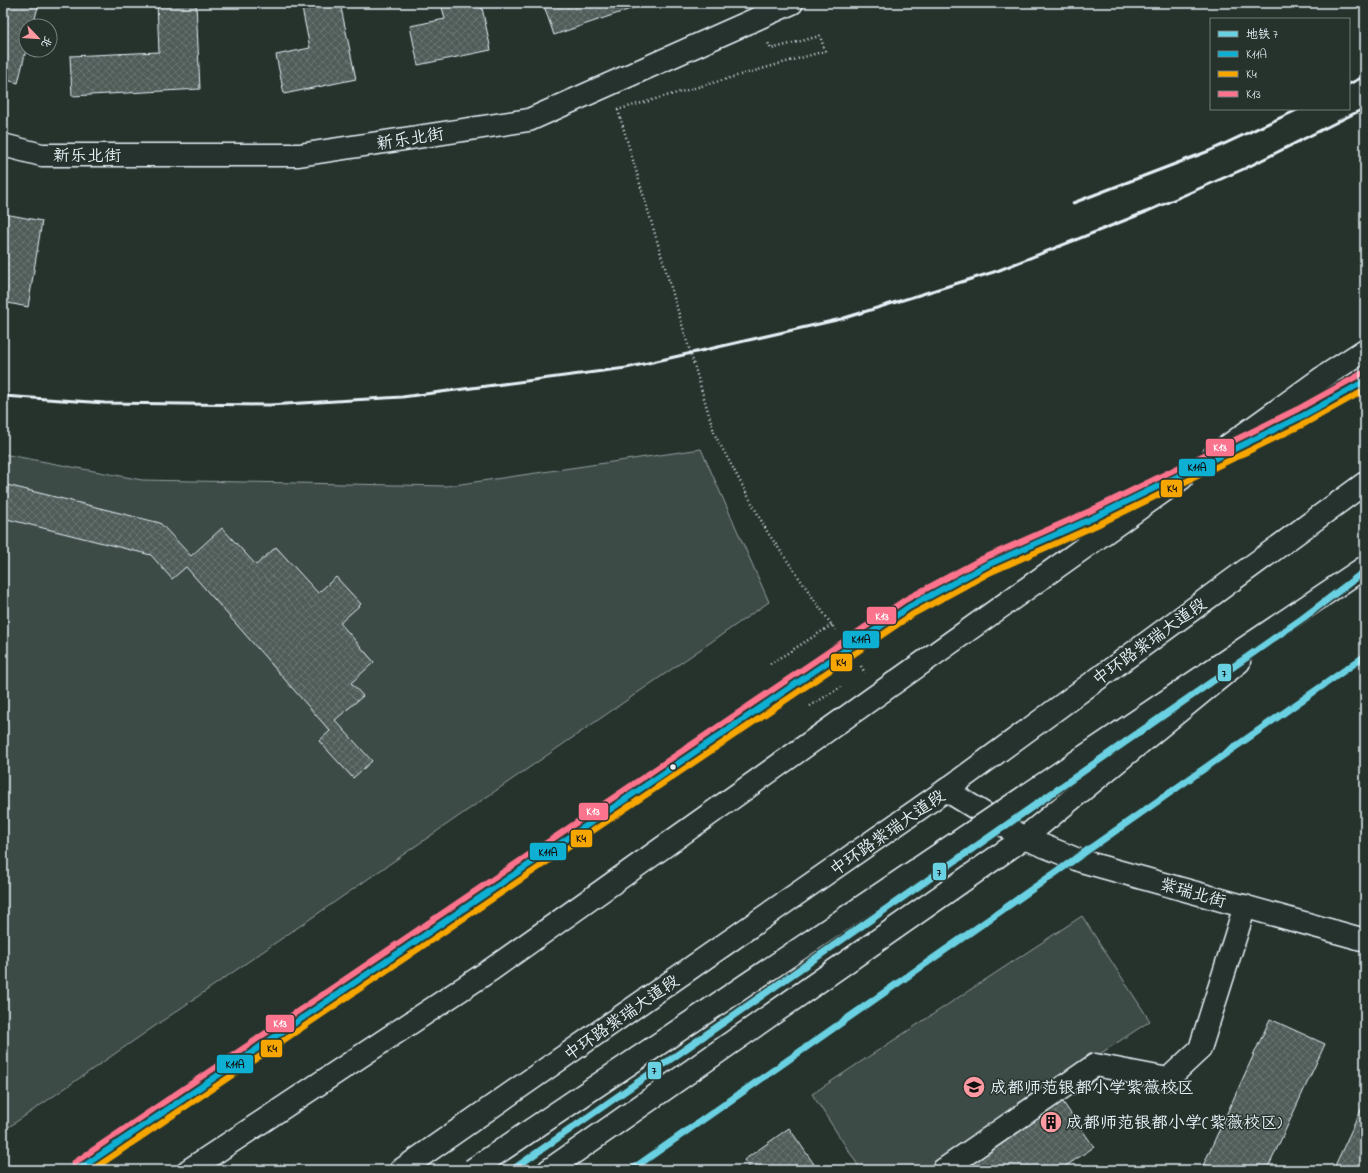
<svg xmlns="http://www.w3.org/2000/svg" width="1368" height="1173" viewBox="0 0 1368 1173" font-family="'Indie Flower','LXGW WenKai TC',sans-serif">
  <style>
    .green { fill: #3e4b47; stroke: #939ea0 }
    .building { fill: url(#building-cross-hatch); stroke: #e8f1f8 }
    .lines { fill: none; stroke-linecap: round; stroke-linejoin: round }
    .street-casing { stroke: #e8f1f8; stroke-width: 25 }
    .secondary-casing { stroke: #e8f1f8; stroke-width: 25 }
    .primary-casing { stroke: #e8f1f8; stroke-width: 25 }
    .highway-casing { stroke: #e8f1f8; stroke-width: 25 }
    .path { stroke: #e8f1f8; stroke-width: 2.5; stroke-dasharray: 1 3; stroke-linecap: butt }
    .street { stroke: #26332d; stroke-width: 22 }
    .secondary { stroke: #26332d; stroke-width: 22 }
    .primary { stroke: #26332d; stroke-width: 22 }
    .highway { stroke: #26332d; stroke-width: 22 }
    .rail { stroke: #e8f1f8; stroke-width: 3 }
    .lane-bridge-casing { stroke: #e8f1f8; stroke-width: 19; stroke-linecap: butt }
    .highway-bridge-casing { stroke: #e8f1f8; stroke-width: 25; stroke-linecap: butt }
    .path-bridge { stroke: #e8f1f8; stroke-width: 2.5; stroke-dasharray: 1 3; stroke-linecap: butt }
    .lane-bridge { stroke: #26332d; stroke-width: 16 }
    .highway-bridge { stroke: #26332d; stroke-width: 22 }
    .bus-1-casing { stroke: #26332d; stroke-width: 9 }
    .bus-2-casing { stroke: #26332d; stroke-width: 9 }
    .bus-3-casing { stroke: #26332d; stroke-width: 9 }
    .bus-1 { stroke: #0dafd3; stroke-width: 6 }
    .bus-2 { stroke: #f7a600; stroke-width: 6 }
    .bus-3 { stroke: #fc738d; stroke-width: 6 }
    .metro-1-casing { stroke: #26332d; stroke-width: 10 }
    .metro-1 { stroke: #6ad1e3; stroke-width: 7 }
    .bus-dot { fill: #e8f1f8; stroke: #26332d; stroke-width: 1.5 }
    .labels { text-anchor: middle; stroke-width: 3; stroke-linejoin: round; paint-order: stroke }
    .street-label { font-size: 17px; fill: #e8f1f8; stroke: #26332d }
    .poi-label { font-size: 17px; fill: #e8f1f8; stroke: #26332d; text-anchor: start }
    .line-badge { stroke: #26332d; stroke-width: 1.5 }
    .badge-label { font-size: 11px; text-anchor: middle; font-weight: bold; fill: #fff }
    .pale-badge-label { font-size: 11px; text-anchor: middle; font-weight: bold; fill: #111 }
  </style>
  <defs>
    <pattern id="building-cross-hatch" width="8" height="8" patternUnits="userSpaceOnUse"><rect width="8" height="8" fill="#505c59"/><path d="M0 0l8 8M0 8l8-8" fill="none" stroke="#697472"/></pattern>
  </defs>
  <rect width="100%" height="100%" fill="#26332d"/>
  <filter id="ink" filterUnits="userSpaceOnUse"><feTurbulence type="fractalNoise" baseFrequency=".025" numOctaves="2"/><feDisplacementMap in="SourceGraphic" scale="8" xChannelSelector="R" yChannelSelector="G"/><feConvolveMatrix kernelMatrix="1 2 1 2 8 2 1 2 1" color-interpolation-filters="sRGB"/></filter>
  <g filter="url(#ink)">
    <path class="green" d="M701 449 769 602 3 1131V454L142 480 447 486Z
      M1082 916 1150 1021 923 1170H861L812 1094Z"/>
    <path class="building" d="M3 3H39L33 26H26V50L18 83 3 79Z
      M157 3H196L200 89 72 96 70 56 159 52Z
      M301 3H340L356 79 284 94 276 55 310 48Z
      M441 3H481L491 50 418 65 410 26 445 19Z
      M543 3H648L554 35Z
      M5 214 42 221 28 307 3 302V224Z
      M3 484 160 523 191 556 222 528 256 565 276 547 318 593 336 577 361 604 340 623 374 662 351 683 363 696 335 720 372 761 353 778 319 741 330 731 186 567 172 579 151 555 3 518Z
      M1270 1019 1325 1044 1267 1170H1201Z
      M1060 1098 1094 1147 1060 1170H957Z
      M1365 1101V1170H1333Z
      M789 1128 818 1170H751L744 1160Z"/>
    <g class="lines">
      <g class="street-casing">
        <path id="street" d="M946 790 1024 838 1081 861 1365 940
          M943 1170 1095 1065 1168 1079 1200 1049 1245 906"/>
      </g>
      <g class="secondary-casing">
        <path id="secondary" d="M3 145 42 155H299L529 120 792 3"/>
      </g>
      <g class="primary-casing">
        <path id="primary" d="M401 1170 946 790 1365 483
          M549 1170 1024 838 1239 662"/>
      </g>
      <g class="highway-casing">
        <path id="highway" d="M1214 456 1322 378 1365 350
          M189 1170 492 969 1182 478"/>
      </g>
      <path class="path" d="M617 110 825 51 820 36 771 49 767 41
        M770 664 832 625
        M810 706 841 687"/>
      <use href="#street" class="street"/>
      <use href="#secondary" class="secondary"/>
      <use href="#primary" class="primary"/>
      <use href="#highway" class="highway"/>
      <path class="rail" d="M1349 84 1365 76
        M1073 203 1209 151 1299 109
        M3 396 105 403 269 405 402 397 626 368 841 319 997 271 1146 212 1246 168 1365 108"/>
      <g class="lane-bridge-casing">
        <path id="lane-bridge" d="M78 1170 909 607 985 566 1093 518 1302 416 1365 381"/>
      </g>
      <g class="highway-bridge-casing">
        <path id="highway-bridge" d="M472 1170 1365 567"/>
      </g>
      <path class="path-bridge" d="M618 110 715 435 768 533 836 631
        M861 666 865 673"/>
      <use href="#lane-bridge" class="lane-bridge"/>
      <use href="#highway-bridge" class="highway-bridge"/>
      <g class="bus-1-casing">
        <path id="bus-1" d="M78 1170 909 607 985 566 1093 518 1302 416 1365 381"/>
      </g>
      <g class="bus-2-casing">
        <path id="bus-2" d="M92 1170 913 614 989 573 1097 525 1306 423 1365 390"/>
      </g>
      <g class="bus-3-casing">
        <path id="bus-3" d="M74 1163 905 600 982 559 1090 511 1298 409 1361 374"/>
      </g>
      <use href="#bus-1" class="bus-1"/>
      <use href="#bus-2" class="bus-2"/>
      <use href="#bus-3" class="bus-3"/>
      <g class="metro-1-casing">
        <path id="metro-1" d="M512 1170 1303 618 1365 571
          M631 1170 1365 656"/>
      </g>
      <use href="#metro-1" class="metro-1"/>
    </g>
  </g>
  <defs>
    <g id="school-disc" transform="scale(1.15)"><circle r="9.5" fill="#ff9aa2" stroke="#26332d"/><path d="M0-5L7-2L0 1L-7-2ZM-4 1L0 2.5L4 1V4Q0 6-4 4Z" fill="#111"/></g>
    <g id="building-disc" transform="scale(1.15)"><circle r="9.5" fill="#ff9aa2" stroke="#26332d"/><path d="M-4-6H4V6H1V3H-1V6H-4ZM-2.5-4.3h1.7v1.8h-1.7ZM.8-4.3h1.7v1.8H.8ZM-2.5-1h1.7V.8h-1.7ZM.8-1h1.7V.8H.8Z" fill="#111"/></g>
  </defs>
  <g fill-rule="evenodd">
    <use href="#school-disc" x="974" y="1087"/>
    <use href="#building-disc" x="1051" y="1122"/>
  </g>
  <circle class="bus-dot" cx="673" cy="767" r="3.5"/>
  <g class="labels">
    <g class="street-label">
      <text transform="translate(410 138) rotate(-9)" y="6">新乐北街</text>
      <text x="87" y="161">新乐北街</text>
      <text transform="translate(1149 641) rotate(-36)" y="6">中环路紫瑞大道段</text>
      <text transform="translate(887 832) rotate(-35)" y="6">中环路紫瑞大道段</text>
      <text transform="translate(1193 892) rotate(16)" y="6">紫瑞北街</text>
      <text transform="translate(621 1017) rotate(-35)" y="6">中环路紫瑞大道段</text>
    </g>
    <g class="poi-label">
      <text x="990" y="1093">成都师范银都小学紫薇校区</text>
      <text x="1066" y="1128">成都师范银都小学(紫薇校区)</text>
    </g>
  </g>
  <g class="line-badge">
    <rect x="1205" y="438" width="30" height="19" rx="4" fill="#fc738d"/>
    <rect x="1178" y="458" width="38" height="19" rx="4" fill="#0dafd3"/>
    <rect x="1160" y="479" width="23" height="19" rx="4" fill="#f7a600"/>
    <rect x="866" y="606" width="31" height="19" rx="4" fill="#fc738d"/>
    <rect x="842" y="630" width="38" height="19" rx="4" fill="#0dafd3"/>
    <rect x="830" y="653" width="23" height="19" rx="4" fill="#f7a600"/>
    <rect x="1217" y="663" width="15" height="19" rx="4" fill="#6ad1e3"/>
    <rect x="578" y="802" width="31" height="19" rx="4" fill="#fc738d"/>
    <rect x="570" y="829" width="23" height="19" rx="4" fill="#f7a600"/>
    <rect x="529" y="842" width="38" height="19" rx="4" fill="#0dafd3"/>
    <rect x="932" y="862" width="15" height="19" rx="4" fill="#6ad1e3"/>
    <rect x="265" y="1014" width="30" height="19" rx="4" fill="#fc738d"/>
    <rect x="260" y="1039" width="23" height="19" rx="4" fill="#f7a600"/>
    <rect x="216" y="1054" width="38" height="20" rx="4" fill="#0dafd3"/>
    <rect x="647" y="1061" width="15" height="19" rx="4" fill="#6ad1e3"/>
  </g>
  <g class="badge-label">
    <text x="1220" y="451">K13</text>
    <text x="882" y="620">K13</text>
    <text x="593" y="815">K13</text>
    <text x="280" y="1027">K13</text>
  </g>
  <g class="pale-badge-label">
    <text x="1197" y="471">K11A</text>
    <text x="1172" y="492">K4</text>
    <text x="861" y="643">K11A</text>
    <text x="841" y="666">K4</text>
    <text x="1224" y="677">7</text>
    <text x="581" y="842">K4</text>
    <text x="548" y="856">K11A</text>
    <text x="939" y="876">7</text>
    <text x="272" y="1052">K4</text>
    <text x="235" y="1068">K11A</text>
    <text x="654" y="1074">7</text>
  </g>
  <rect width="1368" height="1173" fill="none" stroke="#26332d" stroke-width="16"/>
  <rect x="8" y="8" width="1352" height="1157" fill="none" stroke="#e8f1f8" stroke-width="1.5" filter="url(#ink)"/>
  <rect x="1210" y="18" width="140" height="92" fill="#26332d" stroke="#747f7e"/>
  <rect x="1218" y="31" width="20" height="6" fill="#6ad1e3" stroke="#747f7e"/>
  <text x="1246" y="38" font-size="12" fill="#e8f1f8">地铁 7</text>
  <rect x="1218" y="51" width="20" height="6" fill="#0dafd3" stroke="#747f7e"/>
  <text x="1246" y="58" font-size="12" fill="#e8f1f8">K11A</text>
  <rect x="1218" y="71" width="20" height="6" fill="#f7a600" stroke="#747f7e"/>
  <text x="1246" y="78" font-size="12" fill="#e8f1f8">K4</text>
  <rect x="1218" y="91" width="20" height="6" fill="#fc738d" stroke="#747f7e"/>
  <text x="1246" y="98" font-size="12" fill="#e8f1f8">K13</text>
  <g transform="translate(38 38) rotate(115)"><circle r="19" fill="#26332d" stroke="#747f7e"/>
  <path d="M0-3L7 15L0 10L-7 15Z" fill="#ff9aa2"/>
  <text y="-6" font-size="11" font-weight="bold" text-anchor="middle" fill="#e8f1f8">北</text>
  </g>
</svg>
